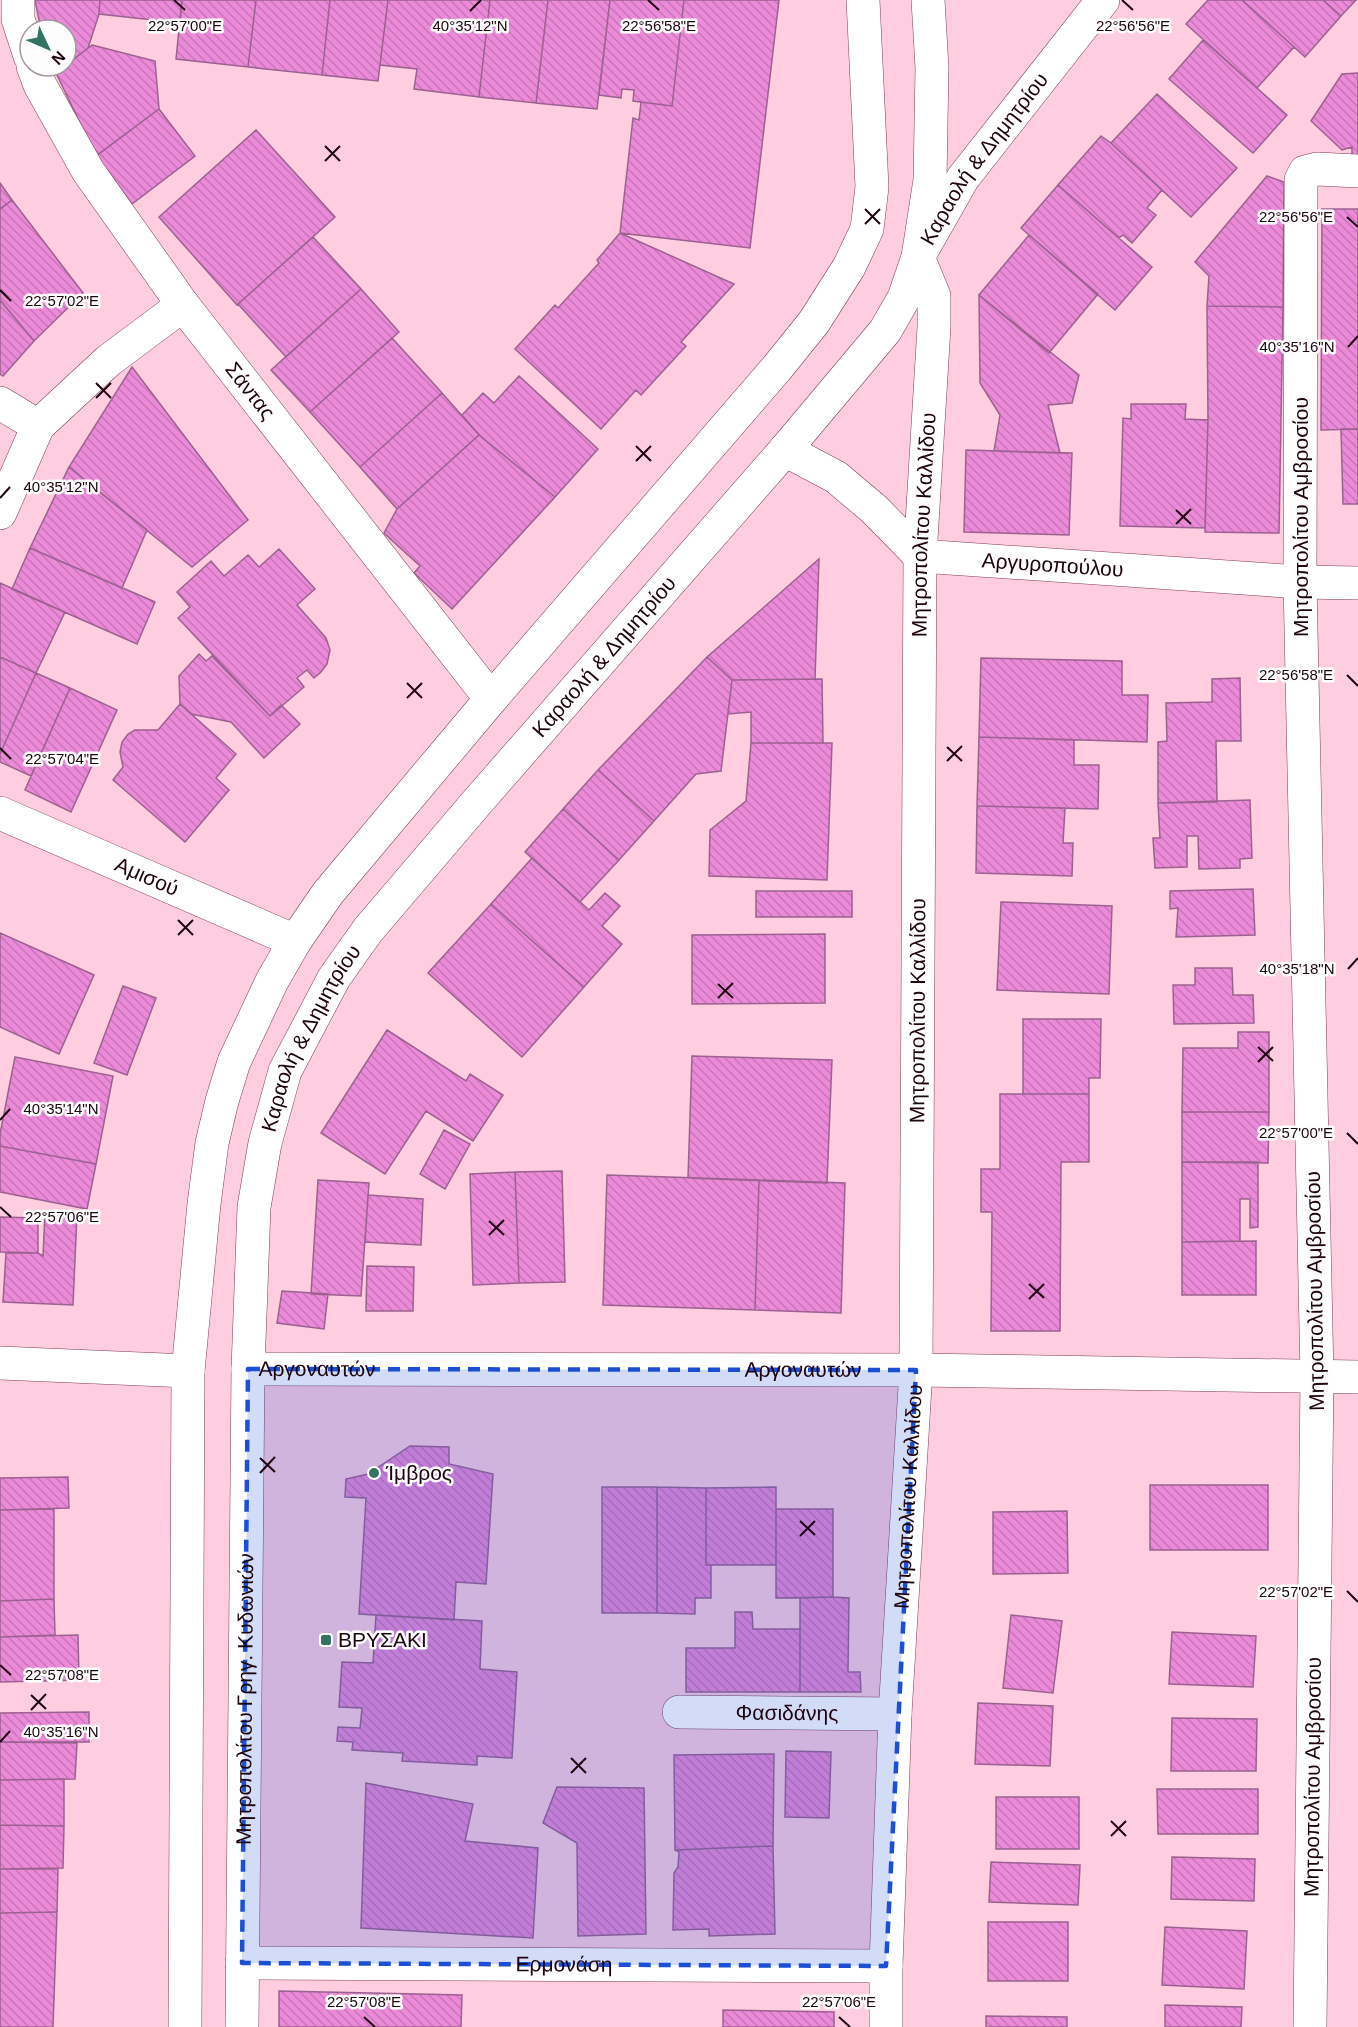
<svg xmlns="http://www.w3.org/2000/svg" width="1358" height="2027" viewBox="0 0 1358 2027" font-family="Arial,sans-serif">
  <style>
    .building { fill: url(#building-back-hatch); stroke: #9b6190; stroke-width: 1.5 }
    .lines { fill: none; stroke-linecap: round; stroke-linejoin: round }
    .minor-casing { stroke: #7f3c59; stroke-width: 34 }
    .major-casing { stroke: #7f3c59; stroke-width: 34 }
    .minor { stroke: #fff; stroke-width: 33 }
    .major { stroke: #fff; stroke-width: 33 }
    .marked { fill: #1d4ed8; fill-opacity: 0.2; stroke: #1d4ed8; stroke-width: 4.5; stroke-dasharray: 12 8; stroke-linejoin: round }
    .ticks { fill: none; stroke: #1d040f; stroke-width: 2 }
    .poi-dot { fill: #327363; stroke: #fdfdfd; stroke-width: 2 }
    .labels { text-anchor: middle; stroke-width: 5; stroke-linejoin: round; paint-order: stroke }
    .street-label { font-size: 21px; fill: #1d040f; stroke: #fdfdfd }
    .poi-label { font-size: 21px; fill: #1d040f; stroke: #fdfdfd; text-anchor: start }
    .ticks-label { font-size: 15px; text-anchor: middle; fill: #1d040f; stroke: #fdfdfd; stroke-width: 5; stroke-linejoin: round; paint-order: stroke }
  </style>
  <defs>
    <pattern id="building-back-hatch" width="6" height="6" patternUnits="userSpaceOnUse" patternTransform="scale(1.5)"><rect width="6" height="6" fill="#eb8ad8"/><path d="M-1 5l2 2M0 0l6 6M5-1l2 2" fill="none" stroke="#c975b8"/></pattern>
  </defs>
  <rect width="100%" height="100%" fill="#fecddf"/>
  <path class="building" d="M35 0H100L99 14 88 48 66 65V30H41Z
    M100 0H182L180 23 99 14Z
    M182 0H256L248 67 176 59Z
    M256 0H330L322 75 248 67Z
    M330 0H388L378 81 322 75Z
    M388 0H490L479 97 414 89 417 69 380 65Z
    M490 0H548L536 103 479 97Z
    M548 0H610L597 109 536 103Z
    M610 0H684L672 106 633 101 634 90 622 89 621 98 599 95Z
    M684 0H779L750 248 620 233 633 118 639 120 641 102 672 106Z
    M1208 0H1242L1294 47 1257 88 1186 24Z
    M1242 0H1323L1341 16 1305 57Z
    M1323 0H1356L1341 16Z
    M1203 40 1287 115 1253 153 1169 79Z
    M92 45 155 61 159 109 96 156 56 73Z
    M1358 73V163H1352V147L1342 150 1311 121 1342 74Z
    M1157 94 1237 168 1191 217 1111 143Z
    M159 109 195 156 132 204 96 156Z
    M256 130 335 217 237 305 159 217Z
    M1101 136 1111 143 1162 190 1147 208 1156 215 1132 243 1123 235 1119 238 1058 185Z
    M1267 176 1284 182 1283 307 1207 306 1209 276 1195 262Z
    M0 183 12 200 0 209Z
    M1058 185 1152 267 1115 310 1021 228Z
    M12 200 83 293 34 341 0 300V209Z
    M1322 209H1358V429L1321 430Z
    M620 233 734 284 681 342 686 346 641 395 636 390 601 429 515 349 555 305 558 308 599 263 597 260Z
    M1029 235 1098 294 1049 353 979 295Z
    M313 237 361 289 286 357 238 304Z
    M361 289 399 332 310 412 271 370Z
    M979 295 1079 375 1072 403 1048 405 1060 453 994 451 1000 415 980 383Z
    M0 300 34 341 3 376 0 374Z
    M1207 306 1283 307 1279 533 1205 532 1208 420Z
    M392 338 442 393 360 467 310 412Z
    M132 367 248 520 192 567 69 467Z
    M519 376 598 449 555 497 479 435 462 415 483 393 494 403Z
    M442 393 479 435 397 509 360 467Z
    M1131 404H1186L1185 419 1208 420 1205 528 1120 526 1123 418 1131 419Z
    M1341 429H1358V504H1343Z
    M479 435 555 497 452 609 414 573 420 566 384 533 397 509Z
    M966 450 1072 453 1069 535 964 532Z
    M69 467 147 530 122 588 30 548Z
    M30 548 155 602 137 644 12 589Z
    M279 549 315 589 297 605 326 638 330 650 327 664 321 672 314 678 307 670 297 678 304 687 270 716 178 618 190 607 177 592 211 561 224 576 248 555 259 567Z
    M819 559 815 679 732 680 707 657Z
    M0 583 65 612 36 673 0 657Z
    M199 654 206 661 212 656 270 716 281 705 300 724 264 758 231 722 191 714 180 704 179 676Z
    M0 657 36 673 0 754Z
    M707 657 732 680 721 771 696 774 654 821 598 770Z
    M981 658 1122 661V695H1148L1147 742 979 737Z
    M36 673 70 688 31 776 0 762V754Z
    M1240 678 1241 741H1216L1217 802 1158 803V742L1167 741 1166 703 1212 702V679Z
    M822 679 823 743H751V712L728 714 732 680Z
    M70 688 117 710 71 812 25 790Z
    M180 704 236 754 216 778 229 790 185 842 113 780 123 767 120 752 122 742 128 734 135 730H158Z
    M979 737 1074 740V765H1099L1098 809 977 806Z
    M751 743H832L827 880 709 876 710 830 746 801Z
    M598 770 654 821 619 860 563 809Z
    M1250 800 1252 858 1240 859V868L1199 869 1198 836H1187V867L1155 868 1153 838H1160L1158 803Z
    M977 806 1065 808 1063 843H1073L1072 876 976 873Z
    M563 809 619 860 580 902 525 852Z
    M532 858 589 910 605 893 620 906 602 926 622 944 584 987 491 904Z
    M1253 889 1255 935 1176 937 1178 908 1170 909V891Z
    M756 891H852V917H756Z
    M1001 902 1112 906 1109 994 997 990Z
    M491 904 584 987 522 1057 428 973Z
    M0 933 94 975 59 1054 0 1027Z
    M825 934V1003L692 1004V935Z
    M1195 968H1232L1233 995H1253L1254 1023 1174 1024 1173 985H1195Z
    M123 986 156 998 127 1075 94 1063Z
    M1023 1019H1101L1100 1078H1089V1094H1023Z
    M387 1030 466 1081 470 1074 503 1095 473 1141 426 1111 385 1174 321 1133Z
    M1238 1032H1269V1112H1182L1183 1048H1238Z
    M692 1056 832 1060 827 1183 688 1178Z
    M15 1057 113 1076 96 1164 0 1146V1134Z
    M1000 1094H1089V1162H1061L1060 1331H991L992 1212H981V1169H1000Z
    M1182 1112H1269L1268 1163 1182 1162Z
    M444 1130 470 1144 445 1189 420 1174Z
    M0 1146 96 1164 87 1209 0 1192Z
    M1182 1162H1258V1227L1250 1228V1199H1240V1241L1182 1242Z
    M562 1171 565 1282 519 1283 515 1172Z
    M515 1172 519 1283 473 1285 470 1174Z
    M607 1175 759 1180 755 1310 603 1305Z
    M318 1180 369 1183 361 1296 311 1294Z
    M759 1180 845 1183 841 1313 755 1310Z
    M368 1195 423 1199 421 1245 365 1242Z
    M45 1213 77 1214 73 1305 3 1302 6 1253H38L43 1256Z
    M0 1217 38 1218V1253L0 1252Z
    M1256 1241V1295H1182V1242Z
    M367 1266 414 1267 413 1311H366Z
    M282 1291 328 1294 324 1329 277 1323Z
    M410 1446 449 1447V1464L493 1474 486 1584 456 1582 454 1620 359 1614 366 1498 345 1497 346 1479 368 1474Z
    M68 1477 69 1508 0 1510V1478Z
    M1150 1485H1268V1550H1150Z
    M602 1487H657V1613H602Z
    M657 1487 706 1488V1565H711V1598H695V1614L657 1613Z
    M776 1487V1565H706V1488Z
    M54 1509V1599L0 1601V1510Z
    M776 1509H833V1597L776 1598Z
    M1067 1511 1068 1573 993 1574V1512Z
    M833 1597 849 1598 848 1672H860L861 1692H800V1598Z
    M54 1599 55 1635 0 1637V1601Z
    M735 1612H752L753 1629H800V1692H686V1648H735Z
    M376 1615 482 1621 480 1669 517 1672 512 1758 477 1756V1765L402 1761 403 1753 352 1750 353 1742 337 1741 338 1727 360 1728 362 1708 339 1707 342 1662 373 1663Z
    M1011 1615 1062 1621 1053 1693 1003 1688Z
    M1172 1632 1256 1636 1253 1687 1169 1684Z
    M78 1635 79 1680 0 1682V1637Z
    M978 1703 1053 1706 1050 1766 975 1764Z
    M89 1712V1742H0V1713Z
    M1172 1718 1257 1719 1256 1771H1171Z
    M0 1742 77 1743 75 1779 0 1780Z
    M786 1751 831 1752 829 1818 785 1817Z
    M774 1754 773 1846 675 1850 674 1755Z
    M64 1779V1826L0 1825V1780Z
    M366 1783 473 1804 465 1841 538 1848 533 1938 361 1928Z
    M557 1787 644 1788 646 1934 578 1936 577 1843 543 1823Z
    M1157 1789H1258V1834H1158Z
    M996 1797H1079V1849H996Z
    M0 1825 64 1826 63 1868 0 1869Z
    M773 1846 775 1934 709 1936V1929L673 1930 674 1873 678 1867 679 1852 675 1850Z
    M1172 1857 1255 1859 1254 1901 1171 1899Z
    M991 1862 1080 1865 1078 1905 989 1902Z
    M0 1869H58L57 1912 0 1913Z
    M57 1912 53 2027H0V1913Z
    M988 1922H1068V1981H988Z
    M1165 1927 1247 1931 1244 1989 1162 1985Z
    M279 1991 462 1995 461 2027H279Z
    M1165 2005 1242 2007 1241 2027H1165Z
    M723 2010 834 2012V2027H723Z
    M986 2016 1067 2017V2027H986Z"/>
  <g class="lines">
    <g class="minor-casing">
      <g id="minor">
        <path d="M18 0V19L30 56"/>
        <path id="s1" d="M33 66 40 85 88 171 183 305 491 699"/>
        <path d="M0 403 38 426"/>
        <path id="s2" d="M785 450 836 477 874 509 920 556 1300 582 1358 583"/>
        <path d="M0 513 38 426 108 361 183 305"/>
        <path id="s3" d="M0 813 295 941"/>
        <path d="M0 1363 188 1371"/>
        <path id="s4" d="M248 1369 916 1370 1358 1377"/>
        <path id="s5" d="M679 1712 895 1714"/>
        <path id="s6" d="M242 1963 886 1966"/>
        <path id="s7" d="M886 2027V1966L895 1714 916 1370 920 556 934 327V296L918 257 963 178 1103 0"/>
        <path id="s8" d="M1310 2027 1317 1376 1300 582 1301 180 1305 172 1317 169 1358 171"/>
      </g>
    </g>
    <g class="major-casing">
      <g id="major">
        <path d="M185 2027 188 1371 204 1204 212 1143 222 1101 234 1062 272 981 295 941 328 893 491 699 777 368 814 322 849 267 867 229 872 187 863 0"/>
        <path id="s9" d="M242 2027 248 1369 254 1207 265 1143 285 1071 334 978 368 930 478 801 785 450 885 331 904 298 918 257 930 180 932 68 928 0"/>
      </g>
    </g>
    <use href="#minor" class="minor"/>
    <use href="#major" class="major"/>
  </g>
  <path class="marked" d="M248 1369 916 1370 886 1966 242 1963Z"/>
  <path class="ticks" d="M174 0 185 10M648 0 659 10M1122 0 1133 10M470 11 481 0M325 146 340 161M325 161 340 146M865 209 880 224M1347 217 1358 227M865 224 880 209M0 290 11 301M1348 347 1358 336M96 383 111 398M96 398 111 383M636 446 651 461M636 461 651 446M0 498 10 487M1176 510 1191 524M1176 524 1191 509M1347 675 1358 686M407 683 422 698M407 698 422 683M947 747 962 761M0 748 11 759M947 761 962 746M178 920 193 935M178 935 193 920M1348 969 1358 958M718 984 733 998M718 998 733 983M1258 1047 1273 1061M1258 1062 1273 1047M0 1120 10 1109M1347 1133 1358 1144M0 1207 11 1217M489 1221 504 1235M489 1235 504 1220M1029 1284 1044 1298M1029 1299 1044 1284M260 1458 275 1472M260 1473 275 1457M800 1521 815 1535M800 1536 815 1521M1347 1591 1358 1602M0 1665 11 1675M31 1695 46 1709M31 1710 46 1694M0 1742 10 1731M571 1758 586 1773M571 1773 586 1758M1111 1821 1126 1836M1111 1836 1126 1821M364 2017 375 2027M839 2017 850 2027"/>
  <g class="poi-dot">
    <circle cx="374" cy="1473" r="6"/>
    <rect x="320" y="1634" width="12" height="12" rx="3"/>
  </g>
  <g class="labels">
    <g class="street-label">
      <text dy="7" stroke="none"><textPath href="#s7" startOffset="1893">Καραολή &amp; Δημητρίου</textPath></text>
      <text dy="7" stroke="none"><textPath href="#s1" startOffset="392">Σάντας</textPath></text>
      <text transform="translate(1301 517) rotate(-90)" y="7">Μητροπολίτου Αμβροσίου</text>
      <text dy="7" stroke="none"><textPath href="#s7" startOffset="1503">Μητροπολίτου Καλλίδου</textPath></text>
      <text dy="7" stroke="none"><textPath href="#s2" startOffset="306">Αργυροπούλου</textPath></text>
      <text dy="7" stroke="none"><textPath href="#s9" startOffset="1485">Καραολή &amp; Δημητρίου</textPath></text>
      <text dy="7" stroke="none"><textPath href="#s3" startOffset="160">Αμισού</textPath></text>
      <text dy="7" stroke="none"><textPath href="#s7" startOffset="1017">Μητροπολίτου Καλλίδου</textPath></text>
      <text dy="7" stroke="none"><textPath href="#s9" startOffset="1000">Καραολή &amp; Δημητρίου</textPath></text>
      <text transform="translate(1315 1291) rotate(-91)" y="7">Μητροπολίτου Αμβροσίου</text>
      <text dy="7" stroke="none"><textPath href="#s4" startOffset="69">Αργοναυτών</textPath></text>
      <text dy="7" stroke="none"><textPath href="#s4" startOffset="555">Αργοναυτών</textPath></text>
      <text dy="7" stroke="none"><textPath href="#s7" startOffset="531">Μητροπολίτου Καλλίδου</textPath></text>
      <text dy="7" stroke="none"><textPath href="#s9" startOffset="328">Μητροπολίτου Γρηγ. Κυδωνιών</textPath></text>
      <text dy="7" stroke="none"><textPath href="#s5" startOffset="108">Φασιδάνης</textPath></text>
      <text dy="7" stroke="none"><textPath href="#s8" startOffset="250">Μητροπολίτου Αμβροσίου</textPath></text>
      <text dy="7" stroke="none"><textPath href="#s6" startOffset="322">Ερμονάση</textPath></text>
    </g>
    <g class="poi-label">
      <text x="386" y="1480">Ίμβρος</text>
      <text x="338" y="1647">ΒΡΥΣΑΚΙ</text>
    </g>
  </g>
  <g class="ticks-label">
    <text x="185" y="31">22°57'00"E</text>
    <text x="659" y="31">22°56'58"E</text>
    <text x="1133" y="31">22°56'56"E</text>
    <text x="470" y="31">40°35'12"N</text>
    <text x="1296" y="222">22°56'56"E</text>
    <text x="62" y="306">22°57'02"E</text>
    <text x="1297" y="352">40°35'16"N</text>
    <text x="61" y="492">40°35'12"N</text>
    <text x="1296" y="680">22°56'58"E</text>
    <text x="62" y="764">22°57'04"E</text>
    <text x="1297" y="974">40°35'18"N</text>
    <text x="61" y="1114">40°35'14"N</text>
    <text x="1296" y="1138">22°57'00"E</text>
    <text x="62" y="1222">22°57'06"E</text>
    <text x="1296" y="1597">22°57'02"E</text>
    <text x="62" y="1680">22°57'08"E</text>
    <text x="61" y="1737">40°35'16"N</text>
    <text x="364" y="2007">22°57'08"E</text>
    <text x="839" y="2007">22°57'06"E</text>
  </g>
  <g transform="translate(48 48) rotate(134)"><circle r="28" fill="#fdfdfd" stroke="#a3999e" stroke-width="1.5"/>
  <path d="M0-4.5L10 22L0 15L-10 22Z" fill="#327363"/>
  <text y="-9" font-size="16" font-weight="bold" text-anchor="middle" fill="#1d040f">N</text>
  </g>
</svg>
